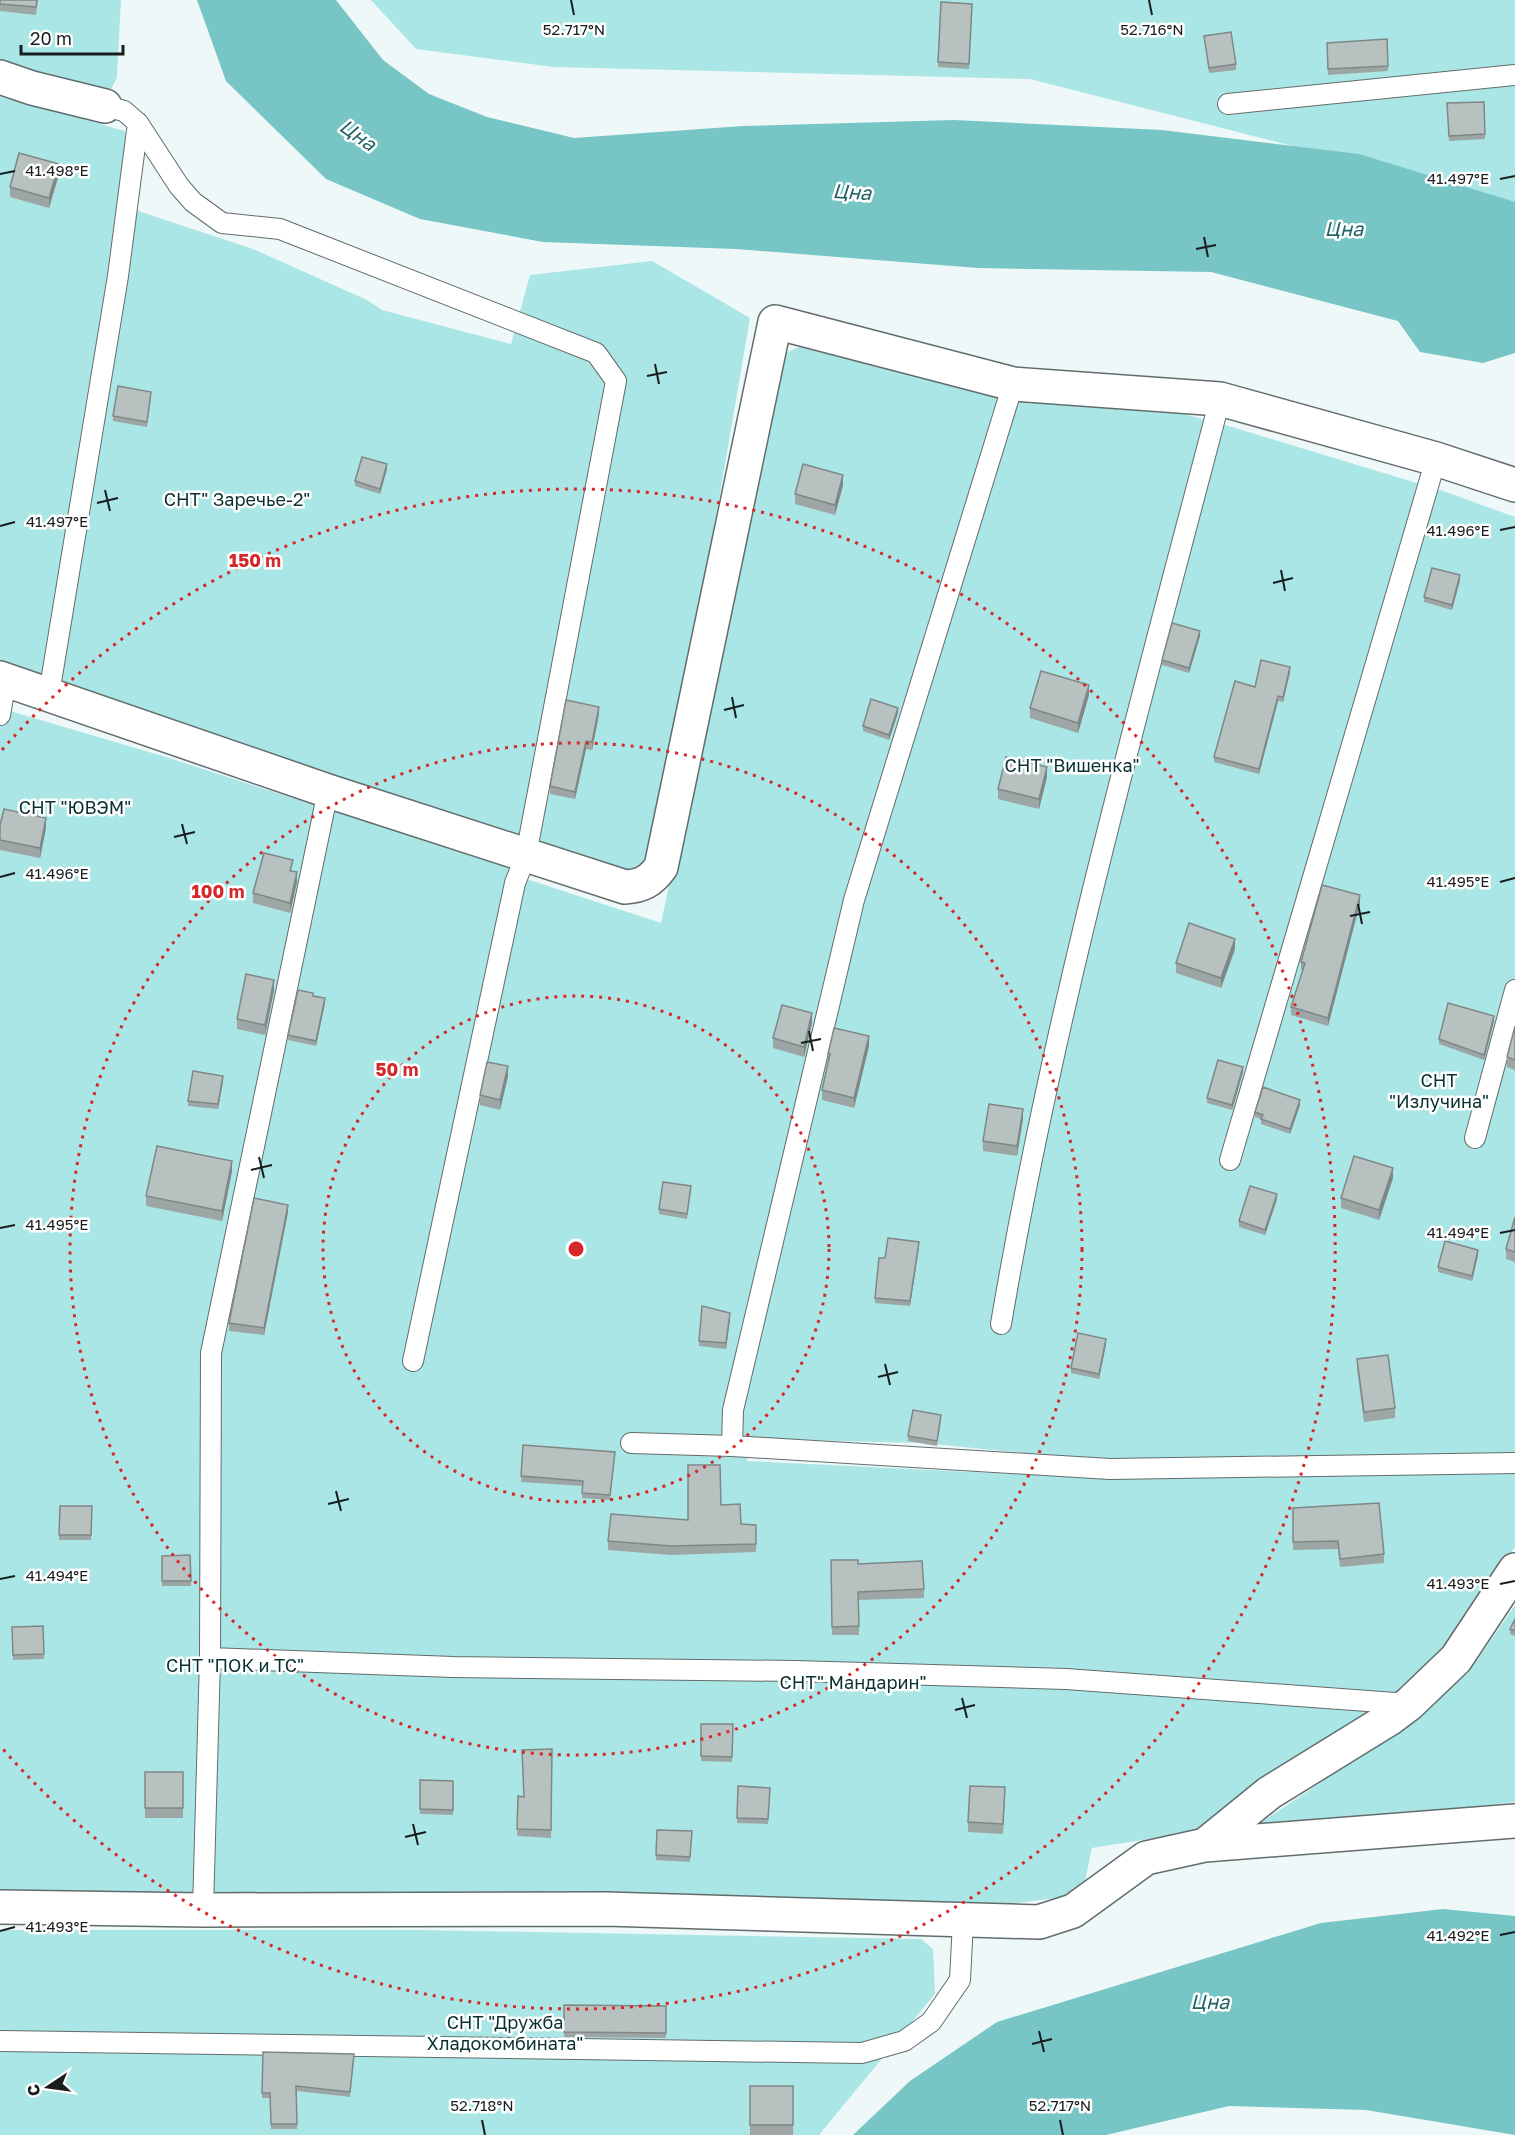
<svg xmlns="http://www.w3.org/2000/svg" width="1515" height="2135" viewBox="0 0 1515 2135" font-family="'Golos Text',sans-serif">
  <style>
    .green { fill: #a9e6e5; fill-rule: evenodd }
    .water { fill: #77c5c4 }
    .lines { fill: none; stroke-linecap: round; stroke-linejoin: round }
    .lane-casing { stroke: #636c6c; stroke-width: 22 }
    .street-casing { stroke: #636c6c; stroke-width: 36 }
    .lane { stroke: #fff; stroke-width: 20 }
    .street { stroke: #fff; stroke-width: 33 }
    .wall { fill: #9da6a5 }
    .shaded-wall { fill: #808786 }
    .building { fill: #b7c1c0; stroke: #808786; stroke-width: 1.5 }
    .ticks { fill: none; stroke: #191d1d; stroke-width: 2 }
    .ring { fill: none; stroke: #d62828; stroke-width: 3; stroke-dasharray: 3 6 }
    .labels { text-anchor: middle; stroke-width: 5; stroke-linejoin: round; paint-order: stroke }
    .park-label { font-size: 18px; fill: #0a3131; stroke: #fff }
    .water-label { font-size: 20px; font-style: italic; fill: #236363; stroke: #fff }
    .ticks-label { font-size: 15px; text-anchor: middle; fill: #191d1d; stroke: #fff; stroke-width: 5; stroke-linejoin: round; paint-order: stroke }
    .centre { fill: #d62828; stroke: #fff; stroke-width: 3 }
    .ring-label { font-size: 18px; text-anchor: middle; font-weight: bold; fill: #d62828; stroke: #fff; stroke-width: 5; stroke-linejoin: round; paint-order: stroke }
  </style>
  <rect width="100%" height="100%" fill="#eef8f8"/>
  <path class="green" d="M0 0H121L117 77 108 96 0 61Z
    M371 0H1515V203L1030 79 554 67 416 49Z
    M0 94 124 131 131 143 123 206 253 249 367 300 382 310 511 344 530 275 652 261 750 318 658 856 628 874 0 666Z
    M802 346 1036 377 1114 395 1232 427 1443 491 1515 517V1547L1445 1651 1409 1696 1273 1776 1192 1832 1092 1848 1082 1895 1000 1905 638 1893H0V708L166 757 509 868 508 873 661 923 777 374 785 353ZM750 1439 923 1443 1123 1463 1116 1479 747 1461Z
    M1515 1605V1802L1244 1834 1402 1728 1468 1673Z
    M0 1930H419L921 1939 933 1949 935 1994 819 2135H0Z"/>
  <path class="water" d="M197 0H336L383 60 429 94 487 117 574 138 743 126 954 120 1162 130 1359 154 1515 202V353L1483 363 1420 352 1398 321 1211 272 978 268 736 249 543 242 420 219 326 179 226 81Z
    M1443 1909 1515 1916V2135L1366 2110 1229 2106 1106 2135H853L910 2081 997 2022 1321 1923Z"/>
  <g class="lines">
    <g class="lane-casing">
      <path id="lane" d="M1228 104 1515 75
        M105 106 124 111 138 123 179 186 193 202 222 223 280 229 596 353 616 381 526 855 515 883 413 1361
        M49 694 118 276 138 123
        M0 715 6 680
        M1475 1138 1515 990
        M1230 1160 1436 459
        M1001 1324C1054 1011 1140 705 1220 399
        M631 1443 732 1446 1110 1469 1515 1463
        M732 1446 733 1410 854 900 1013 384
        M210 1658 453 1667 795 1671 1066 1679 1409 1704
        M203 1910 210 1658 211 1353 328 791
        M0 2041 862 2053 904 2041 931 2022 960 1980 963 1921"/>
    </g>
    <g class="street-casing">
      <path id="street" d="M0 77 32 88 105 106
        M0 678 328 791 625 887C642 886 651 881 661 867L775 322 1013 384 1220 399 1436 459 1515 485
        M1205 1845 1515 1821
        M0 1907 203 1910 606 1909 1039 1922 1073 1911 1146 1858 1205 1845 1269 1793 1389 1719 1409 1704 1456 1659 1515 1570"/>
    </g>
    <use href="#lane" class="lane"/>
    <use href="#street" class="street"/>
  </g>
  <path class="wall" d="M0 0H38L36 15 0 11Z
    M941 2 972 4 969 69 938 67Z
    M1204 36 1236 64V70L1209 73Z
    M1387 39 1388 71 1328 75 1327 43Z
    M1484 102 1485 139 1449 141 1447 108Z
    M59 174 49 208 10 197V187Z
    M151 397 147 427 113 421V416Z
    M387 469 380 494 355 486V481Z
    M843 485 835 515 795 504V494Z
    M1460 580 1452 610 1424 602V597Z
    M1200 636 1189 673 1162 665V660Z
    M1290 672 1283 702 1278 701 1259 774 1214 762V757L1255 687Z
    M1089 695 1078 733 1030 718V708Z
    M898 713 889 740 863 731V726Z
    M599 714 592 750 586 749 575 799 550 794V786Z
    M1047 777 1039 809 998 799V789Z
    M0 825 46 828 40 858 0 850Z
    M293 871 297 882 290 913 253 903V893Z
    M1360 903 1328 1026 1291 1015V1007L1303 971 1301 970V962Z
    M1235 949 1221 988 1176 973V963Z
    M274 990 265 1035 237 1029V1019Z
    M313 996 325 1003 316 1046 288 1040V1035Z
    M1494 1021 1484 1060 1439 1044V1039Z
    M812 1023 804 1057 773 1048V1038Z
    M1515 1026V1070L1507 1067V1057Z
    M869 1046 854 1108 822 1100V1090L828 1064V1054Z
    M1243 1072 1232 1110 1207 1103V1098Z
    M508 1076 500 1110 480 1105V1095Z
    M223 1081 218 1109 188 1106V1101Z
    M1300 1105 1290 1134 1261 1124V1119L1255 1117V1112Z
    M1023 1119 1017 1156 983 1151V1141Z
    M232 1171 222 1221 146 1206V1196Z
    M1393 1178 1379 1220 1341 1208V1198Z
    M691 1191 687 1219 659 1214V1209Z
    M1277 1199 1265 1235 1239 1227V1221Z
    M288 1212 264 1335 229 1331V1323Z
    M1515 1217V1262L1506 1259V1249Z
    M919 1247 910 1306 875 1303V1298L885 1258Z
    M1478 1255 1472 1281 1438 1272V1267Z
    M730 1318 726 1349 699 1346V1341Z
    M1106 1344 1099 1379 1071 1373V1368Z
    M1357 1359 1395 1408V1418L1364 1422 1357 1369Z
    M941 1420 937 1446 908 1441V1436Z
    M523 1445 615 1457 610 1500 582 1498 583 1486 521 1482Z
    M721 1505 741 1524 756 1525V1552L671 1555 608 1550V1541L688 1520Z
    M60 1506H92L91 1540H59Z
    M1293 1508 1384 1554V1563L1340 1567 1338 1549 1293 1550Z
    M190 1555 191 1586H162V1556Z
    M831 1560 858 1564 924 1589V1598L859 1600V1635H832Z
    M1515 1619V1636L1510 1634V1629Z
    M43 1626 44 1659 13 1660 12 1627Z
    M701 1724H733L732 1762 701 1761Z
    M552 1749 551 1838 517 1836 518 1796 523 1797Z
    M145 1772H183V1818H145Z
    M420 1780 453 1781V1815L420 1814Z
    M738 1786 770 1788 768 1824 737 1823Z
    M1005 1797 1003 1834 968 1832V1822Z
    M657 1830 692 1831 690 1862 656 1860Z
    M564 2005 666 2006V2038L564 2037Z
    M263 2052 354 2059 350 2097 297 2091V2129H271L270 2098H262Z
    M750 2086H793V2135H750Z"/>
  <path class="shaded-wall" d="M59 164V174L49 208V198Z
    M387 464V469L380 494V489Z
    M843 475V485L835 515V505Z
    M1460 575V580L1452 610V605Z
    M1200 631V636L1189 673V668Z
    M1290 667V672L1283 702V697Z
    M1089 685V695L1078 733V723Z
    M1278 696V701L1259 774V769Z
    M599 707V714L592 750V742Z
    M898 708V713L889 740V735Z
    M586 741V749L575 799V792Z
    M1047 767V777L1039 809V799Z
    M46 818V828L40 858V848Z
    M297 872V882L290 913V903Z
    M1360 895V903L1328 1026V1018Z
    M1235 939V949L1221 988V978Z
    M274 980V990L265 1035V1025Z
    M325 998V1003L316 1046V1041Z
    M812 1013V1023L804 1057V1047Z
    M1494 1016V1021L1484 1060V1055Z
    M869 1036V1046L854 1108V1098Z
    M508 1066V1076L500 1110V1100Z
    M1243 1067V1072L1232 1110V1105Z
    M223 1076V1081L218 1109V1104Z
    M1300 1100V1105L1290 1134V1129Z
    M1023 1109V1119L1017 1156V1146Z
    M232 1161V1171L222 1221V1211Z
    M1393 1168V1178L1379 1220V1210Z
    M1277 1194V1199L1265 1235V1230Z
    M288 1205V1212L264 1335V1328Z
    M919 1242V1247L910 1306V1301Z
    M1478 1250V1255L1472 1281V1276Z
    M730 1313V1318L726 1349V1343Z
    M1106 1339V1344L1099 1379V1374Z"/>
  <path class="building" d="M0 0H37L36 7 0 4Z
    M941 2 972 4 969 64 938 62Z
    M1231 32 1236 64 1209 68 1204 36Z
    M1387 39 1388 66 1328 69 1327 43Z
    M1484 102 1485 134 1449 136 1447 103Z
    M19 153 59 164 49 198 10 187Z
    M118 386 151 392 147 422 113 416Z
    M362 457 387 464 380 489 355 481Z
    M803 464 843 475 835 505 795 494Z
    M1432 568 1460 575 1452 605 1424 597Z
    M1172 623 1200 631 1189 668 1162 660Z
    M1261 660 1290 667 1283 697 1278 696 1259 769 1214 757 1235 681 1255 687Z
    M1041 671 1089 685 1078 723 1030 708Z
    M871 699 898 708 889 735 863 726Z
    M566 700 599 707 592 742 586 741 575 792 550 786Z
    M1006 757 1047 767 1039 799 998 789Z
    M4 809 46 818 40 848 0 840V825Z
    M264 853 293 860 290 871 297 872 290 903 253 893Z
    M1322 885 1360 895 1328 1018 1291 1007 1305 963 1301 962Z
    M1189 923 1235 939 1221 978 1176 963Z
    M246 974 274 980 265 1025 237 1019Z
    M298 990 313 993V996L325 998 316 1041 288 1035Z
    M1448 1003 1494 1016 1484 1055 1439 1039Z
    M782 1005 812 1013 804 1047 773 1038Z
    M1515 1026V1060L1507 1057Z
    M834 1028 869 1036 854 1098 822 1090 830 1054H828Z
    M1218 1060 1243 1067 1232 1105 1207 1098Z
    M487 1062 508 1066 500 1100 480 1095Z
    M193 1071 223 1076 218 1104 188 1101Z
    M1263 1087 1300 1100 1290 1129 1261 1119 1263 1115 1255 1112Z
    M989 1104 1023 1109 1017 1146 983 1141Z
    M157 1146 232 1161 222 1211 146 1196Z
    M1354 1156 1393 1168 1379 1210 1341 1198Z
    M663 1182 691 1186 687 1214 659 1209Z
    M1250 1186 1277 1194 1265 1230 1239 1221Z
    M254 1198 288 1205 264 1328 229 1323Z
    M1515 1217V1252L1506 1249Z
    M888 1238 919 1242 910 1301 875 1298 879 1258H885Z
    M1445 1241 1478 1250 1472 1276 1438 1267Z
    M702 1306 730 1313 726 1343 699 1341Z
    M1078 1333 1106 1339 1099 1374 1071 1368Z
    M1388 1355 1395 1408 1364 1412 1357 1359Z
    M913 1410 941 1415 937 1441 908 1436Z
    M523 1445 615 1452 610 1495 582 1493 583 1481 521 1476Z
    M688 1465H720L721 1505 740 1504 741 1524 756 1525V1544L671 1546 608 1541 611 1514 688 1520Z
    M1379 1503 1384 1554 1340 1559 1338 1541 1293 1542V1508Z
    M60 1506H92L91 1535H59Z
    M190 1555 191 1581H162V1556Z
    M831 1560H858V1564L922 1561 924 1589 858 1592 859 1626 832 1627Z
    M1515 1619V1631L1510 1629Z
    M43 1626 44 1654 13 1655 12 1627Z
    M701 1724H733L732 1757 701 1756Z
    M552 1749 551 1830 517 1829 518 1796 524 1797 522 1750Z
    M145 1772H183V1808H145Z
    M420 1780 453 1781V1810L420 1809Z
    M738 1786 770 1788 768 1819 737 1818Z
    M970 1786 1005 1787 1003 1824 968 1822Z
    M657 1830 692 1831 690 1857 656 1855Z
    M564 2005 666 2006V2033L564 2032Z
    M263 2052 354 2054 350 2092 296 2086 297 2124H271L270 2093H262Z
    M750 2086H793V2125H750Z"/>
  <path class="ticks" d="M571 0 574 15M1149 0 1152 15M0 174 15 171M1500 179 1515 176M1204 237 1208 257M1196 249 1216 245M655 364 659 384M647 376 667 372M105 490 110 511M97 503 118 498M0 526 15 522M1500 530 1515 527M1281 570 1285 591M1273 583 1293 578M732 697 736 718M724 710 744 705M182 824 187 844M174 837 195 832M0 877 15 873M1500 882 1515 878M1358 904 1362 924M1350 916 1370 912M809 1031 813 1051M801 1043 821 1039M259 1157 264 1178M251 1170 272 1165M0 1228 15 1225M1500 1233 1515 1230M885 1364 890 1385M878 1377 898 1372M336 1491 341 1511M328 1504 349 1499M0 1579 15 1576M1500 1584 1515 1581M962 1698 967 1718M955 1710 975 1705M413 1824 418 1845M405 1837 426 1832M0 1931 15 1927M1500 1935 1515 1932M1039 2031 1044 2052M1032 2044 1052 2039M482 2120 485 2135M1060 2120 1063 2135"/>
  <g class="ring">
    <circle cx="576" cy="1249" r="253"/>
    <circle cx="576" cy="1249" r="506"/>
    <path d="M2 750A760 760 0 1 1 2 1748"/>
  </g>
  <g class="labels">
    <g class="park-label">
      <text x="237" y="506">СНТ" Заречье-2"</text>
      <text x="1072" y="772">СНТ "Вишенка"</text>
      <text x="75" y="814">СНТ "ЮВЭМ"</text>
      <text x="1439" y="1087">СНТ<tspan x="1439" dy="21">"Излучина"</tspan></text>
      <text x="235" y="1672">СНТ "ПОК и ТС"</text>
      <text x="853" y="1689">СНТ" Мандарин"</text>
      <text x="505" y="2029">СНТ "Дружба<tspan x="505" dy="21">Хладокомбината"</tspan></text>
    </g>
    <g class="water-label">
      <text transform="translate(358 135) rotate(35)" y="7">Цна</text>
      <text transform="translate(852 192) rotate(4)" y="7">Цна</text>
      <text x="1344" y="236">Цна</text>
      <text x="1210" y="2009">Цна</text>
    </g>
  </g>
  <g class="ticks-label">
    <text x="574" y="35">52.717°N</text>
    <text x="1152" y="35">52.716°N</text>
    <text x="57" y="176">41.498°E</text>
    <text x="1458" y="184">41.497°E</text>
    <text x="57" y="527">41.497°E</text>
    <text x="1458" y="536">41.496°E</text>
    <text x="57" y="879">41.496°E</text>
    <text x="1458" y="887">41.495°E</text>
    <text x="57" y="1230">41.495°E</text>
    <text x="1458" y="1238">41.494°E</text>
    <text x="57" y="1581">41.494°E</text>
    <text x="1458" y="1589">41.493°E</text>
    <text x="57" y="1932">41.493°E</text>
    <text x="1458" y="1941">41.492°E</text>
    <text x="482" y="2111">52.718°N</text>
    <text x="1060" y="2111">52.717°N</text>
  </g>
  <circle cx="576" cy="1249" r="9" class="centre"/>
  <g class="ring-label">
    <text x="255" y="567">150 m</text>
    <text x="218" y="898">100 m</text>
    <text x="397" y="1076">50 m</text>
  </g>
  <g transform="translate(48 2087) rotate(257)" stroke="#ffffff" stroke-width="4.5" paint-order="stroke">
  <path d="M0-4.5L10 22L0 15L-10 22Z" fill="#191d1d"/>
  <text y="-9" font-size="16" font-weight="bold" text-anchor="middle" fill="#191d1d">С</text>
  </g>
  <path d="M21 45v9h102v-9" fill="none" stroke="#191d1d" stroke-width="3"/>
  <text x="30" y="45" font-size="18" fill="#191d1d" stroke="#ffffff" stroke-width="4.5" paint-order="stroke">20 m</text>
</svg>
